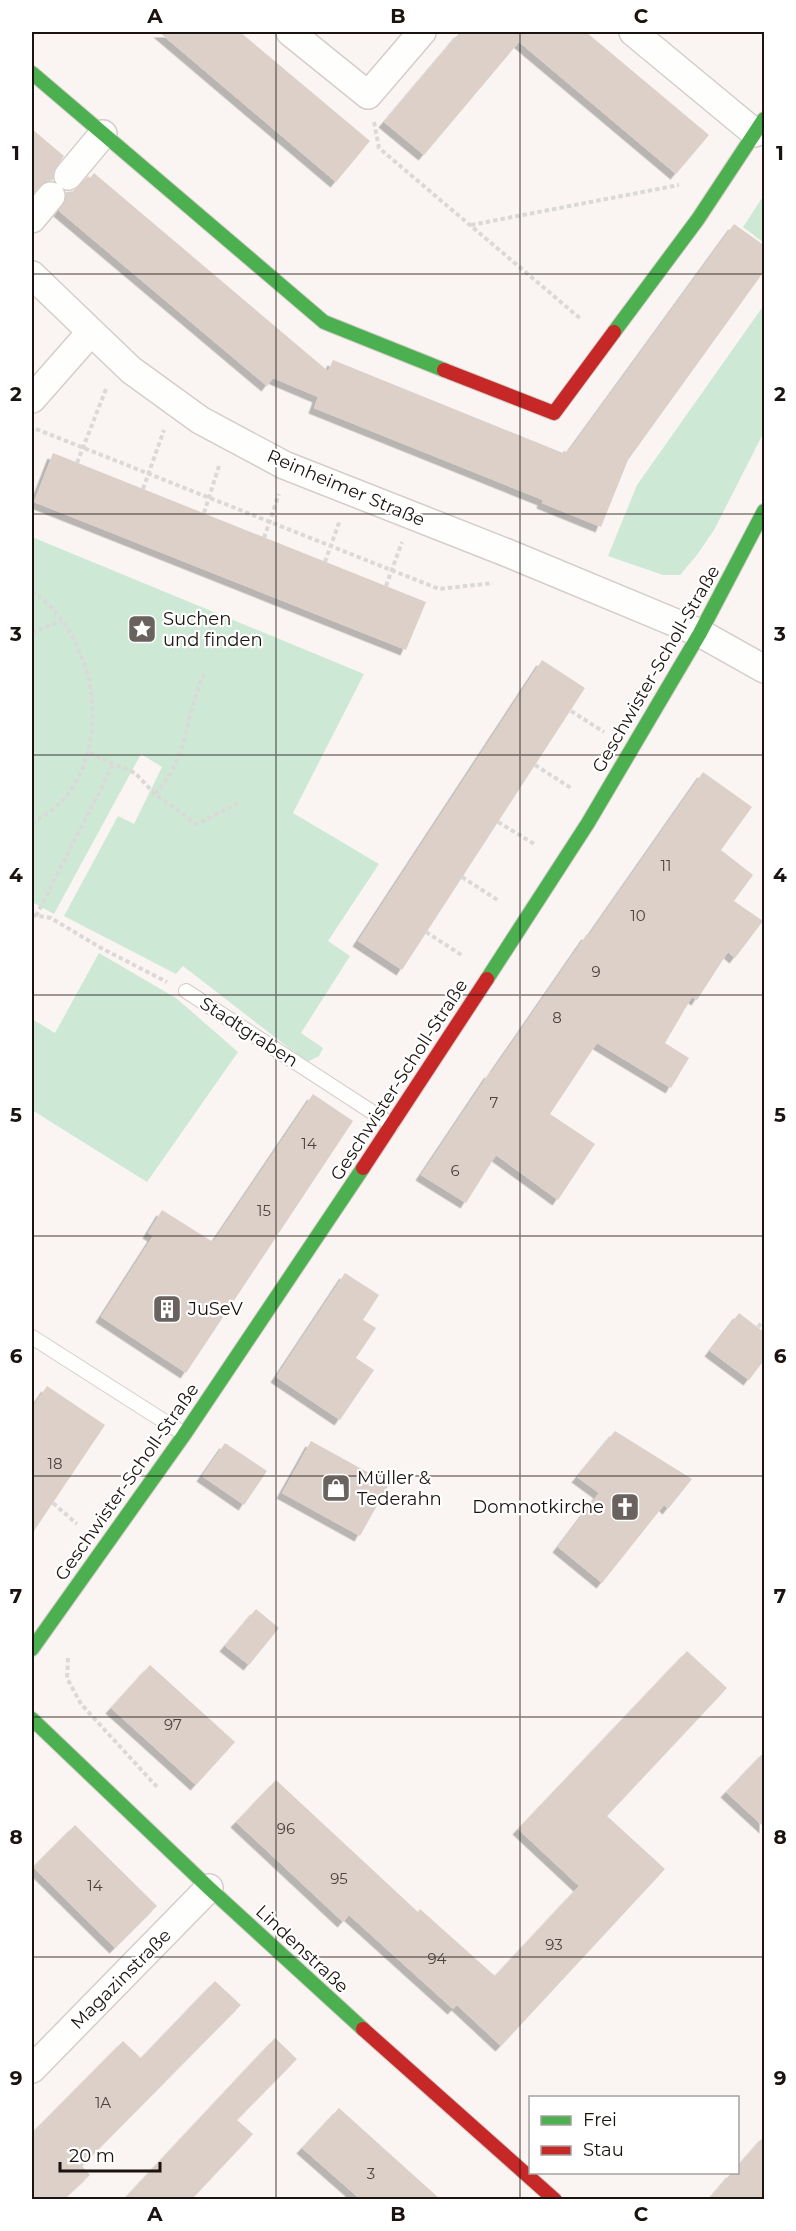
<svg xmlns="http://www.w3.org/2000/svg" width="796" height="2231" viewBox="0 0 796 2231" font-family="Montserrat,sans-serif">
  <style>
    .green { fill: #cde9d5 }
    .building { fill: #ddd0c9; filter: url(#shadow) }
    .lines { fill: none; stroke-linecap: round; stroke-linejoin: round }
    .lane-casing { stroke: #d5cdca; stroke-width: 16 }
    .street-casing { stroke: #d5cdca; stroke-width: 30 }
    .fast-casing { stroke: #d5cdca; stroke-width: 16 }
    .jam-casing { stroke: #d5cdca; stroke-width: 16 }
    .path { stroke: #dbd9d8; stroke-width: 4; stroke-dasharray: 4.5 3; stroke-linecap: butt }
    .lane { stroke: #fefefd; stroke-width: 14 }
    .street { stroke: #fefefd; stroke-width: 27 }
    .fast { stroke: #4caf50; stroke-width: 14 }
    .jam { stroke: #c62828; stroke-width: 14 }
    .grid { fill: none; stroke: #1b130f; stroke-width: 1.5; stroke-opacity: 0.55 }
    .labels { text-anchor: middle; stroke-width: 4.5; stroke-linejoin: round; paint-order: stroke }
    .number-label { font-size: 15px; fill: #4c423e }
    .street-label { font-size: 18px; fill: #1b130f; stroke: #fff }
    .poi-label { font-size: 18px; fill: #1b130f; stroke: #fff; text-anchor: start }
    .neatline { fill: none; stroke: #1b130f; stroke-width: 2 }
    .grid-label { font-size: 20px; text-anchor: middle; font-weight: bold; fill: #1b130f }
  </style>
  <defs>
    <filter id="shadow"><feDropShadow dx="-5.5" dy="5.5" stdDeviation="0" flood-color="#0004"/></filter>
  </defs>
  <rect width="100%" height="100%" fill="#faf5f2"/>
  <path class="green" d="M764 195V243L743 227Z
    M764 305V432L714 530 697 555 680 575H663L608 556 637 485Z
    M32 537 364 674 293 813 379 864 328 941 350 956 301 1033 323 1048 319 1056 307 1062 183 966 176 974 64 916 118 816 134 824 162 767 141 754 54 914 32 902Z
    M99 953 176 998 238 1052 147 1182 32 1110V1019L55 1033Z"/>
  <path class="building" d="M159 32H240L370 141 336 182Z
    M460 32H586L709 135 676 174 519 42 424 155 384 122Z
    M32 129 64 156 53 173V180L45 182 35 191 32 188Z
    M94 173 328 371 333 360 563 453V451L568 452 734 224 765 246V270L628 460 601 527 542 503 543 500 314 408 318 397 273 378 267 386 59 211 66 199V192L74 191 88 176 90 178Z
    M53 453 426 602 406 650 34 502Z
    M542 660 585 688 402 970 358 941Z
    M703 772 752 807 721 850 753 875 734 901 763 921 735 958 728 952 697 1000 692 997 665 1043 689 1058 671 1088 597 1043 550 1114 595 1144 558 1200 496 1155 466 1203 421 1175 490 1072 491 1073 587 934 589 935Z
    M313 1094 353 1121 186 1373 101 1317 153 1236 148 1233 162 1210 213 1242Z
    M345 1273 379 1295 363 1320 376 1328 356 1358 374 1370 340 1420 276 1377Z
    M739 1313 765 1333V1359L749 1380 710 1351Z
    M47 1386 105 1425 32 1534V1408Z
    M615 1431 692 1479 668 1509 664 1505 602 1583 558 1547 599 1493 577 1477Z
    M311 1441 389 1484 360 1536 282 1493Z
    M225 1443 267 1471 244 1505 202 1476Z
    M256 1609 279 1628 249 1665 225 1646Z
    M687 1651 727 1688 607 1816 665 1869 501 2046 457 2005 453 2009 349 1915 343 1922 236 1822 276 1780 418 1912 420 1909 495 1976 579 1886 518 1829Z
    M150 1665 235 1742 196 1785 111 1708Z
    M765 1751V1828L726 1792Z
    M75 1825 157 1906 115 1948 33 1867Z
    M215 1981 241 2005 82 2166 90 2175 64 2199H32V2133L123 2041 141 2058Z
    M275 2038 297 2059 237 2120 253 2134 192 2199H124Z
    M339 2108 440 2199H360L302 2148Z
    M765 2135V2199H709L732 2172H738V2166Z"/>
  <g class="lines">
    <g class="lane-casing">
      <path id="lane" d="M186 991 392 1125
        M32 1337 184 1434"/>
    </g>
    <g class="street-casing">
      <path id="street" d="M290 32 368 95 422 32
        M633 32 755 133
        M68 176 103 134
        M32 219 51 196
        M32 275 131 370 200 420 284 465 510 554 700 633 764 669
        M32 399 90 333
        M32 2069 209 1888"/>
    </g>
    <g class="fast-casing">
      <path id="fast" d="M32 73 324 322 444 370
        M614 332 698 219 764 119
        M487 979 588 823 700 633 764 511
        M32 1649 184 1435 363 1168
        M32 1719 209 1888 363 2029"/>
    </g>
    <g class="jam-casing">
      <path id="jam" d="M444 370 554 413 614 332
        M363 1168 487 979
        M363 2029 555 2200"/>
    </g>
    <path class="path" d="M374 122 379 148 582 320
      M471 225 679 185
      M36 429 439 589 493 583
      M77 463 106 389
      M143 489 164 430
      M204 513 219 466
      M264 538 279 494
      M325 562 340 520
      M386 586 402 542
      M32 591C97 636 116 747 58 805 51 812 40 818 32 823
      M32 633 62 620
      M571 711 604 732
      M89 753 135 773 155 794 197 824 239 803
      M535 765 571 788
      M155 794C190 756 184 717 204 674
      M498 822 536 845
      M462 877 499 901
      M32 915 51 918 101 948 167 982
      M36 916 114 763
      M426 932 463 956
      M758 1327 764 1320
      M53 1503 77 1524
      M68 1658 67 1678 81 1704 158 1788"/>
    <use href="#lane" class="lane"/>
    <use href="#street" class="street"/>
    <use href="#fast" class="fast"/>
    <use href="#jam" class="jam"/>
  </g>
  <path class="grid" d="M276 32V2200M520 32V2200M32 274H764M32 514H764M32 755H764M32 995H764M32 1236H764M32 1476H764M32 1717H764M32 1957H764"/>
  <defs>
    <g id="sight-square" transform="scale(1.5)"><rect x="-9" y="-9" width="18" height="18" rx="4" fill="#69625e" stroke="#fff"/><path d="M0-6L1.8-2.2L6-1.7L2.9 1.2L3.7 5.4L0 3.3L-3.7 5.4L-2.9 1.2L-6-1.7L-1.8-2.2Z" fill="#fff"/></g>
    <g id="building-square" transform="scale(1.5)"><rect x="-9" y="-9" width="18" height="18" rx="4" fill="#69625e" stroke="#fff"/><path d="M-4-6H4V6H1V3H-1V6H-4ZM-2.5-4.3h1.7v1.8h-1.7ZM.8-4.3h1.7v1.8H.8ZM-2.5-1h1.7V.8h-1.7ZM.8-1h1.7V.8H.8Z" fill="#fff"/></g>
    <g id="shop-square" transform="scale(1.5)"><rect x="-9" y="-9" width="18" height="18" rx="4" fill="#69625e" stroke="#fff"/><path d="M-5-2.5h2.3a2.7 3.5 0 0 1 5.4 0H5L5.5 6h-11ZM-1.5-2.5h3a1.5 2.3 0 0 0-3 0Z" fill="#fff"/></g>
    <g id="church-square" transform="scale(1.5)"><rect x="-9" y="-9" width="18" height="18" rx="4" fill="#69625e" stroke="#fff"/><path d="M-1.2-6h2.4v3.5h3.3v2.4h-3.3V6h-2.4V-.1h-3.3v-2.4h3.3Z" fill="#fff"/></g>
  </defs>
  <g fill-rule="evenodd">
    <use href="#sight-square" x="142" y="629"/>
    <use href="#building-square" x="167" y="1309"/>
    <use href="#shop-square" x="336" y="1488"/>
    <use href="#church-square" x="625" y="1507"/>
  </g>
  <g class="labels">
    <g class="number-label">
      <text x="666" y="871">11</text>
      <text x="638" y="921">10</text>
      <text x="596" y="977">9</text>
      <text x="557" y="1023">8</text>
      <text x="494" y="1108">7</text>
      <text x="309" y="1149">14</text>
      <text x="455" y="1176">6</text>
      <text x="264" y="1216">15</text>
      <text x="55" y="1469">18</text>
      <text x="173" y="1730">97</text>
      <text x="286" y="1834">96</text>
      <text x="339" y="1884">95</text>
      <text x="95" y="1891">14</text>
      <text x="554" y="1950">93</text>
      <text x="437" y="1964">94</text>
      <text x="103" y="2108">1A</text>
      <text x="371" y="2179">3</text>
    </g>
    <g class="street-label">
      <text transform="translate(346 488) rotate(23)" y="6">Reinheimer Straße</text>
      <text transform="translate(656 669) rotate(-60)" y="6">Geschwister-Scholl-Straße</text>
      <text transform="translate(249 1032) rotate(33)" y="6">Stadtgraben</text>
      <text transform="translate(399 1080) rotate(-57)" y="6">Geschwister-Scholl-Straße</text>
      <text transform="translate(127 1482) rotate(-55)" y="6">Geschwister-Scholl-Straße</text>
      <text transform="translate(302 1949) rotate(43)" y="6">Lindenstraße</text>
      <text transform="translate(121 1979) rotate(-45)" y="6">Magazinstraße</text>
    </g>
    <g class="poi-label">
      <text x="163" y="625">Suchen<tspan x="163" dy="21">und finden</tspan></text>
      <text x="188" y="1315">JuSeV</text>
      <text x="357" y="1484">Müller &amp;<tspan x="357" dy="21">Tederahn</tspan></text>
      <text x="604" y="1513" text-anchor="end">Domnotkirche</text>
    </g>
  </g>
  <rect width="796" height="2231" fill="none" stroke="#ffffff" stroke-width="66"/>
  <rect x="529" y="2096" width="210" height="78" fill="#ffffff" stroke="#a4a19f" stroke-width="1.5"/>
  <rect x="541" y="2116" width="30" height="9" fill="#4caf50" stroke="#a4a19f" stroke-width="1.5"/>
  <text x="583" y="2126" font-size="18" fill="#1b130f">Frei</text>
  <rect x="541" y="2146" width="30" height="9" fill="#c62828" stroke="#a4a19f" stroke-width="1.5"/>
  <text x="583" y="2156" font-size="18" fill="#1b130f">Stau</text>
  <path d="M60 2162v9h100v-9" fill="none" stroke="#1b130f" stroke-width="3"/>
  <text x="69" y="2162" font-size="18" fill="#1b130f" stroke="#ffffff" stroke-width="4.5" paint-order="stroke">20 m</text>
  <rect x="33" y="33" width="730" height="2165" class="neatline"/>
  <g class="grid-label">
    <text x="155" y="23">A</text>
    <text x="398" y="23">B</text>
    <text x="641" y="23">C</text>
    <text x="16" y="160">1</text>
    <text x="780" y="160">1</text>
    <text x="16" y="401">2</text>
    <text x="780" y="401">2</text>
    <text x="16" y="641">3</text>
    <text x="780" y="641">3</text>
    <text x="16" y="882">4</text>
    <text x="780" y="882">4</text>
    <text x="16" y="1122">5</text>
    <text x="780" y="1122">5</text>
    <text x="16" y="1363">6</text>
    <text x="780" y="1363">6</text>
    <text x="16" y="1603">7</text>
    <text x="780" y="1603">7</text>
    <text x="16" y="1844">8</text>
    <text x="780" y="1844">8</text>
    <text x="16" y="2085">9</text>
    <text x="780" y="2085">9</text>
    <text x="155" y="2221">A</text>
    <text x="398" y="2221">B</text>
    <text x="641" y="2221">C</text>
  </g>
</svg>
